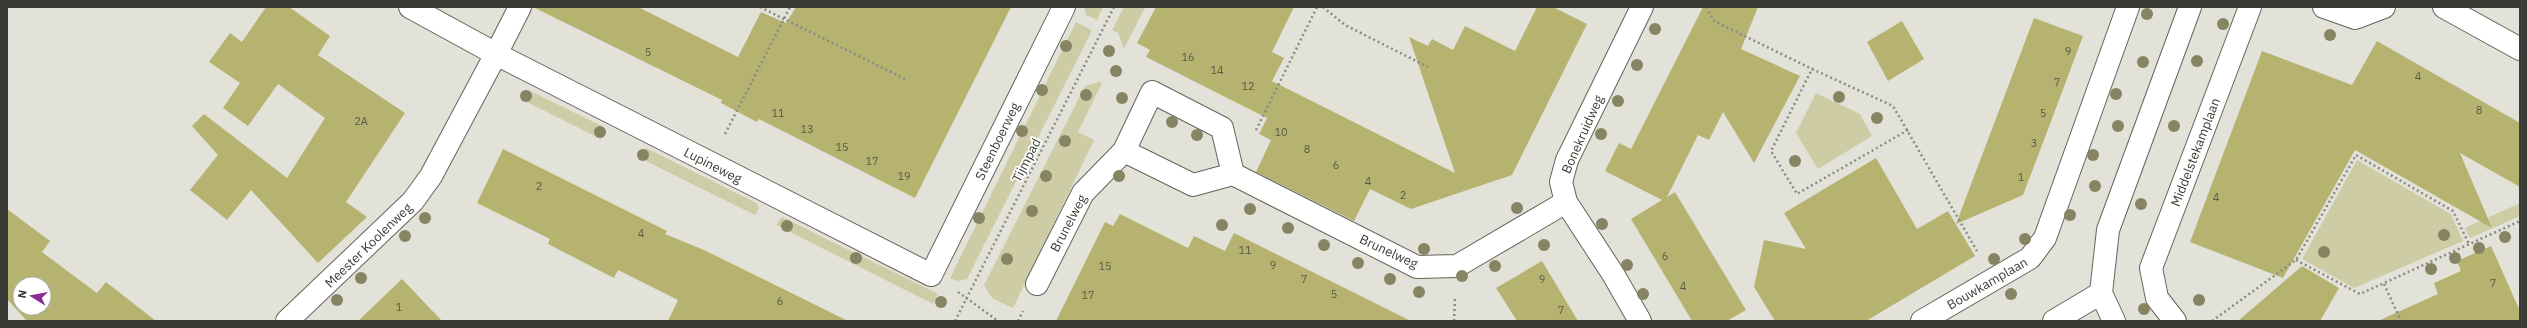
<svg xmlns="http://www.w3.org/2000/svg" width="2527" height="328" viewBox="0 0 2527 328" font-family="'IBM Plex Sans',sans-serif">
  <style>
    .green { fill: #cecca4 }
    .building { fill: #b6b371; fill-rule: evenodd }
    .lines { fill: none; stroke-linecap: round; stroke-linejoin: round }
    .minor-casing { stroke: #64645c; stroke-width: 24 }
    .tertiary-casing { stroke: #64645c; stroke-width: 24 }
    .path { stroke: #8a8a84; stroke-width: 2.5; stroke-dasharray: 2 3; stroke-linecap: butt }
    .minor { stroke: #fff; stroke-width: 22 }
    .tertiary { stroke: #fff; stroke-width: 22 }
    .tree { fill: #868462 }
    .labels { text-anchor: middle; stroke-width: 3.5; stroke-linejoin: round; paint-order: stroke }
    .number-label { font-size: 11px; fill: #595845 }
    .street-label { font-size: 13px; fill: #3a3a36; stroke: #fffffe }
  </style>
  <rect width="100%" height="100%" fill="#e2e2d9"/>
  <path class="green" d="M1084 7H1103L1097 20 1086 15Z
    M1124 7H1145L1124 49 1118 33 1112 30Z
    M1076 22 1092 30 967 279 958 281 950 278Z
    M1100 82 1102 83 1078 132 1094 140 1013 308 992 298 984 285 1085 86Z
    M528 90 602 126 605 132 601 139 523 100Z
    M1816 93 1860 114 1872 136 1818 169 1796 133Z
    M646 148 756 203 759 208 755 215 640 158Z
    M2357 160 2451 214 2463 241 2354 288 2302 259Z
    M2520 203V216L2470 238 2465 228Z
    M782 217 938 294 933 304 776 225Z"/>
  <path class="building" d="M266 7H289L330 36 318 55 405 113 346 202 367 217 318 263 251 190 227 220 190 190 218 155 192 126 204 114 287 178 325 118 278 84 248 126 223 108 240 83 209 62 230 33 242 42Z
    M533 7H638L738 57 761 12 786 23 796 7H1011L915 198 759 119 757 122 721 103 722 100Z
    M1156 7H1294L1272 52 1284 58 1272 81 1455 173 1409 37 1428 46 1432 39 1453 50 1465 26 1515 51 1537 7H1553L1587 24 1512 175 1411 209 1370 189 1354 221 1256 172 1271 140 1259 134 1267 118 1146 57 1150 50 1137 43Z
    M1703 7H1758L1741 49 1800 76 1754 163 1723 112 1709 140 1698 135 1667 197 1675 192 1746 310 1727 321H1692L1631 219 1662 200 1605 171 1619 143 1631 149Z
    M2034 18 2083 36 2047 132 2023 195 1956 224Z
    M1902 21 1924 59 1888 81 1867 42Z
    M2377 41 2520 123V187L2460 153 2492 228 2355 150 2283 278 2190 242 2262 51 2352 85Z
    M503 149 667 231 665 234 704 250 848 321H668L678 300 618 270 614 278 548 244 550 239 477 203Z
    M1876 158 1917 229 1948 211 1975 256 1866 321H1775L1754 287 1764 240 1806 249 1784 213Z
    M7 209 50 241 42 252 70 273 97 293 106 282 156 321H27L7 299ZM20 284H44V308H20Z
    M1120 214 1188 248 1194 236 1225 251 1234 233 1411 321H1056L1105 222 1113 226Z
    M2491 246 2520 311V321H2378L2438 294 2434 283 2461 271 2457 261Z
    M1542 261 1578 321H1517L1496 288Z
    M2302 266 2339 288 2320 321H2238Z
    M402 279 442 321H358Z"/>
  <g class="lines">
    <g class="minor-casing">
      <path id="minor" d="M2324 7 2355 18 2384 7
        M2444 7 2520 49
        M1233 174 1193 185 1124 151 1152 92 1222 128 1233 174 1417 267 1457 266 1566 202
        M1037 284 1083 193 1124 151
        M287 321 413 201 431 176 496 54 931 275 1064 7
        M1640 321 1613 274 1566 202 1561 182 1567 160 1642 7
        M1922 321 2030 258 2045 238 2128 7
        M2054 321 2101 293
        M2175 321 2157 298 2151 268 2250 7"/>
    </g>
    <g class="tertiary-casing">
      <path id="tertiary" d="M410 7 496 54 520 7
        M2114 321 2101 293 2108 230 2190 7"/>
    </g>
    <path class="path" d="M760 7 907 80
      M1323 7 1345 25 1428 67
      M1706 7 1714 21 1812 69
      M1256 130 1317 7
      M1908 130 1797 194 1771 151 1812 69 1893 106 1977 251
      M725 134 790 7
      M2296 260 2360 294 2520 221
      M2384 284 2401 321
      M958 292 998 321
      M955 321 1114 7
      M1018 321 1023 311
      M1454 321 1455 298
      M2212 321 2296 260 2356 155 2453 211 2469 244"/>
    <use href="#minor" class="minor"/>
    <use href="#tertiary" class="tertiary"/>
  </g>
  <g class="tree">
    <circle cx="2147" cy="14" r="6"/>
    <circle cx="2223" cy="24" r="6"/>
    <circle cx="1655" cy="29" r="6"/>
    <circle cx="2330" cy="35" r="6"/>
    <circle cx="1066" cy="46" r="6"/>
    <circle cx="1109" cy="51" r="6"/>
    <circle cx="2197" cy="61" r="6"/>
    <circle cx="2143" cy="62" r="6"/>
    <circle cx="1637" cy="65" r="6"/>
    <circle cx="1116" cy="71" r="6"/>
    <circle cx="1042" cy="90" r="6"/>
    <circle cx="2116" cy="94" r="6"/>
    <circle cx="1086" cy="95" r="6"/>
    <circle cx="526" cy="96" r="6"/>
    <circle cx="1839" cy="97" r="6"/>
    <circle cx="1122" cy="98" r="6"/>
    <circle cx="1618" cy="101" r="6"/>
    <circle cx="1877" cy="118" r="6"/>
    <circle cx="1172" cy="122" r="6"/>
    <circle cx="2118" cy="126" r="6"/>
    <circle cx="2174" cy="126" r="6"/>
    <circle cx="1022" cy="131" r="6"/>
    <circle cx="600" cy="132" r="6"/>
    <circle cx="1601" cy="134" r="6"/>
    <circle cx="1197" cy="135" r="6"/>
    <circle cx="1065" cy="141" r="6"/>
    <circle cx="643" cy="155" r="6"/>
    <circle cx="2093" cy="155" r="6"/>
    <circle cx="1795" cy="161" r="6"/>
    <circle cx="1046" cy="176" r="6"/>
    <circle cx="1119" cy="176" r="6"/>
    <circle cx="2095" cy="186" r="6"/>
    <circle cx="2141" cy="204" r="6"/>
    <circle cx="1517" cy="208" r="6"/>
    <circle cx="1250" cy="209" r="6"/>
    <circle cx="1032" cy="211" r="6"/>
    <circle cx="2070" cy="215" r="6"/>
    <circle cx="425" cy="218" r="6"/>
    <circle cx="979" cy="218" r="6"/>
    <circle cx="1602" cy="224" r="6"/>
    <circle cx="1222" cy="225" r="6"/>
    <circle cx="787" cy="226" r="6"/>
    <circle cx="1288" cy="228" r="6"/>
    <circle cx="2444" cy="235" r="6"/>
    <circle cx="405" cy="236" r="6"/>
    <circle cx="2505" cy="237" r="6"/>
    <circle cx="2025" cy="239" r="6"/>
    <circle cx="1324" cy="245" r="6"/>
    <circle cx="1544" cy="245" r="6"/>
    <circle cx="2479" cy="248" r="6"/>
    <circle cx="1424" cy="249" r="6"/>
    <circle cx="2324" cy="252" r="6"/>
    <circle cx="856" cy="258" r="6"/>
    <circle cx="2455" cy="258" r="6"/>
    <circle cx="1007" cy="259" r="6"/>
    <circle cx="1994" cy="259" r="6"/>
    <circle cx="1358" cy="263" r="6"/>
    <circle cx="1627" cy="265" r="6"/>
    <circle cx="1495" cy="266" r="6"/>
    <circle cx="2431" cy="269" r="6"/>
    <circle cx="1462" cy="276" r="6"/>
    <circle cx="361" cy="278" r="6"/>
    <circle cx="1390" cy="279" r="6"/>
    <circle cx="1419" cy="292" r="6"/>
    <circle cx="1643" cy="294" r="6"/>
    <circle cx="2011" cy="294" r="6"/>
    <circle cx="337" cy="300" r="6"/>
    <circle cx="2199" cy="300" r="6"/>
    <circle cx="941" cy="302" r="6"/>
    <circle cx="2144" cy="309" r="6"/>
  </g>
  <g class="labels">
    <g class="number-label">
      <text x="2068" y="55">9</text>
      <text x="648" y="56">5</text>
      <text x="1188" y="61">16</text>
      <text x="1217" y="74">14</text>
      <text x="2418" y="80">4</text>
      <text x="2057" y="86">7</text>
      <text x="1248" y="90">12</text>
      <text x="2479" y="114">8</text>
      <text x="778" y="117">11</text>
      <text x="2043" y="117">5</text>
      <text x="361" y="125">2A</text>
      <text x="807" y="133">13</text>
      <text x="1281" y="136">10</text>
      <text x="2034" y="147">3</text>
      <text x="842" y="151">15</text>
      <text x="1307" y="153">8</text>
      <text x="872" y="165">17</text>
      <text x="1336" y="169">6</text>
      <text x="904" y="180">19</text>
      <text x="2021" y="181">1</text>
      <text x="1368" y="185">4</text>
      <text x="539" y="190">2</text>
      <text x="1403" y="199">2</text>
      <text x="2216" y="201">4</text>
      <text x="641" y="237">4</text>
      <text x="1245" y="254">11</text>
      <text x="1665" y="260">6</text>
      <text x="1273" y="269">9</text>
      <text x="1105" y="270">15</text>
      <text x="1304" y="283">7</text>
      <text x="1542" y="283">9</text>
      <text x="2493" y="287">7</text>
      <text x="1683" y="290">4</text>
      <text x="1334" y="298">5</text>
      <text x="1088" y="299">17</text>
      <text x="780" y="305">6</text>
      <text x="399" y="311">1</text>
      <text x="1561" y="314">7</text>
    </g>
    <g class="street-label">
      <text transform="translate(1582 134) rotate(-66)" y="5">Bonekruidweg</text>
      <text transform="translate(997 141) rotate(-64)" y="5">Steenboerweg</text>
      <text transform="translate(2195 152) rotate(-69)" y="5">Middelstekamplaan</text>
      <text transform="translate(1026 160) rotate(-63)" y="5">Tijmpad</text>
      <text transform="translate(713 165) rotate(27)" y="5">Lupineweg</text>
      <text transform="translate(1068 223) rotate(-62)" y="5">Brunelweg</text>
      <text transform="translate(368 245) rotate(-44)" y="5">Meester Koolenweg</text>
      <text transform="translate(1389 251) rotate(25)" y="5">Brunelweg</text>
      <text transform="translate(1987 283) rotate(-30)" y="5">Bouwkamplaan</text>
    </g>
  </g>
  <rect width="2527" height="328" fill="none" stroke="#3a3a36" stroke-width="16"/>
  <g transform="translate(32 296) rotate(281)"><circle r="19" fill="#fffffe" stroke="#b0b0ae"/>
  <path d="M0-3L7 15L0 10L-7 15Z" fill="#8c2b94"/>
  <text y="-6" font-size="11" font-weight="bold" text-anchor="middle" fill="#3a3a36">N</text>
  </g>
</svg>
